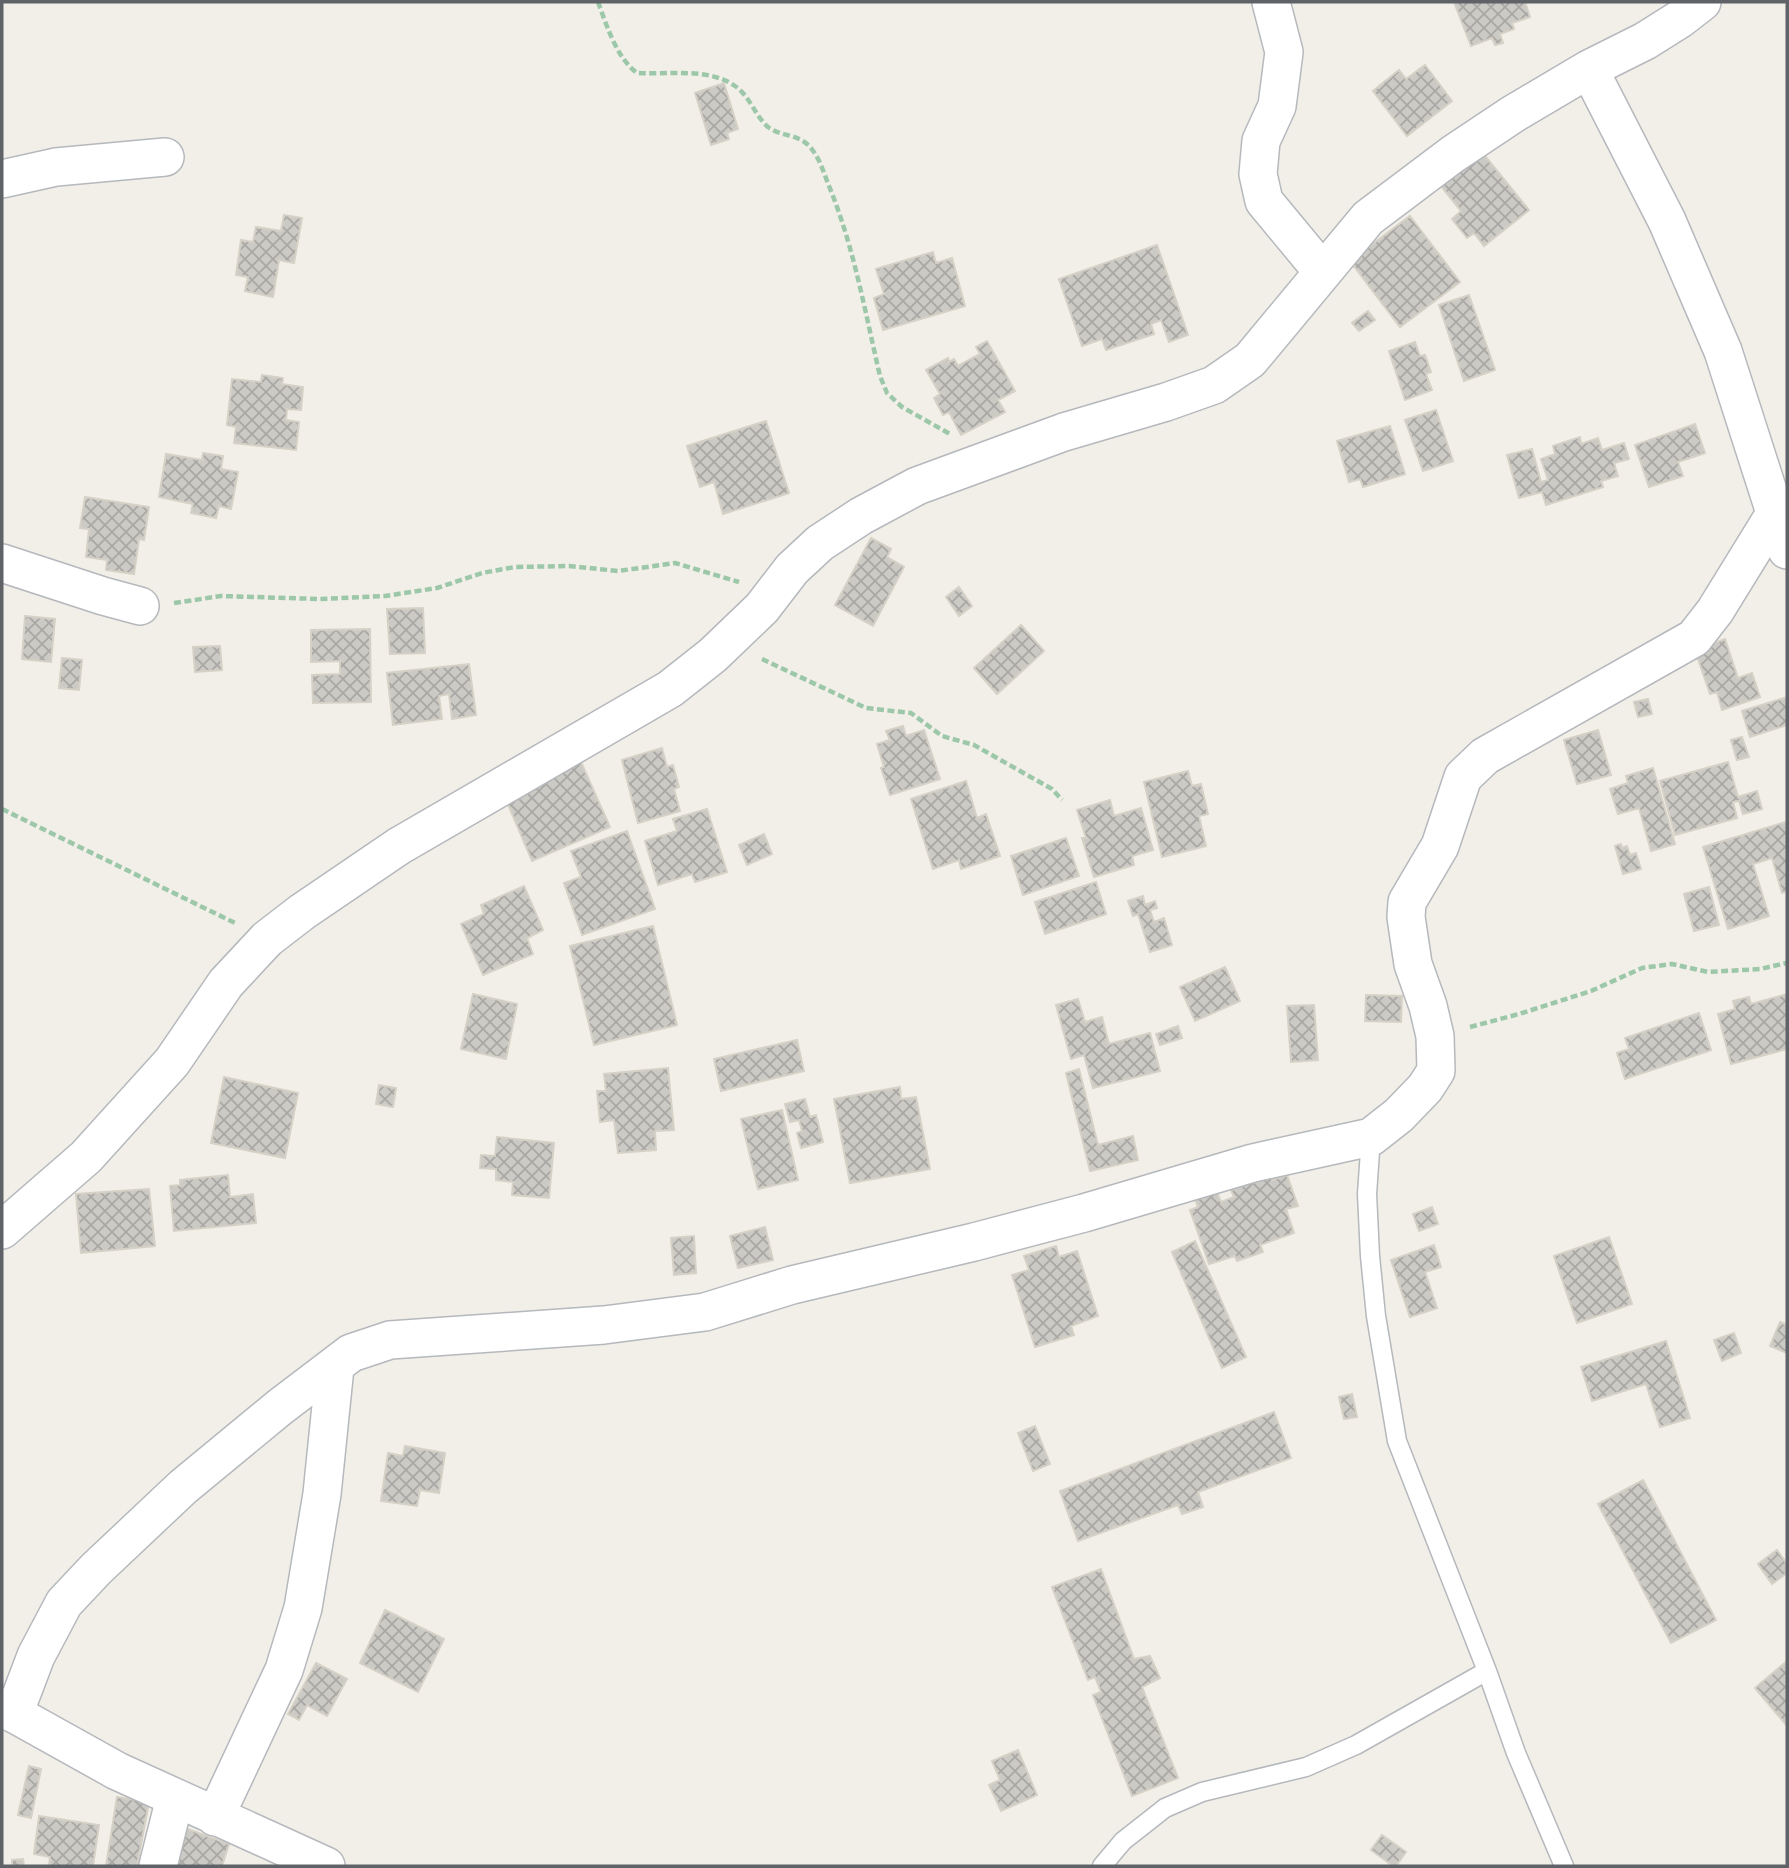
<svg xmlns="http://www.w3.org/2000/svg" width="1789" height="1868" viewBox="0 0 1789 1868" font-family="Poppins,sans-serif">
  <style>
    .building { fill: url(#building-cross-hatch); stroke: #d6d1c6; stroke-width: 2 }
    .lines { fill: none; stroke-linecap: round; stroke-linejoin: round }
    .service-casing { stroke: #b5b8bc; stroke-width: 21 }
    .minor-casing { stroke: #b5b8bc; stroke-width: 40 }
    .path { stroke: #9cc7a9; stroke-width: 4.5; stroke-dasharray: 7 3.5; stroke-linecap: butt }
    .service { stroke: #fff; stroke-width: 18 }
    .minor { stroke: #fff; stroke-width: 37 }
  </style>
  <defs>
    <pattern id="building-cross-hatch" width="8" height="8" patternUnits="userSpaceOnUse" patternTransform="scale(1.75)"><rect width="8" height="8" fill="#cccac5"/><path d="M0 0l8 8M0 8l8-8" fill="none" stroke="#a9a8a4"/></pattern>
  </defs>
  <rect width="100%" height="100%" fill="#f1efe8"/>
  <path class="building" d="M1454 2H1525L1530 17 1512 23 1514 29 1500 34 1503 43 1495 45 1492 38 1471 46Z
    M1425 65 1452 101 1407 136 1373 91 1399 70 1406 79Z
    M724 83 738 129 727 133 729 139 711 145 695 93Z
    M1481 151 1529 210 1484 246 1474 233 1467 238 1452 219 1461 211 1440 185Z
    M284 215 302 218 294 263 279 260 273 297 245 291 248 277 236 275 241 240 253 242 256 227 281 231Z
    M1410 216 1460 282 1400 327 1350 261Z
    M1157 245 1188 335 1169 342 1161 320 1151 324 1154 334 1106 350 1102 339 1082 346 1059 279Z
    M933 252 936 263 952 258 965 306 883 330 874 298 884 294 876 269Z
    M1469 295 1495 370 1464 381 1439 305Z
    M1368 311 1375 320 1359 331 1352 323Z
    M987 341 1015 391 998 400 1005 412 961 435 949 412 943 415 934 398 940 394 926 370 948 358 949 362 954 359 958 366 980 354 976 347Z
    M1415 342 1420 356 1425 355 1431 372 1426 374 1432 390 1405 400 1389 351Z
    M262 375 283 378 282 384 303 387 301 410 287 409 286 420 299 422 296 450 234 443 236 427 227 425 232 379 261 382Z
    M1436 410 1453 461 1423 471 1405 420Z
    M766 421 789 493 723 514 714 482 700 487 687 446Z
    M1695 424 1705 453 1678 462 1683 476 1649 487 1635 445Z
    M1390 426 1405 474 1363 487 1360 479 1349 482 1337 441Z
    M1580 437 1581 444 1598 438 1602 450 1624 443 1629 459 1614 463 1618 476 1601 481 1603 487 1546 505 1542 492 1519 498 1507 455 1532 449 1541 482 1548 480 1541 459 1555 454 1553 446Z
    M203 453 223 456 221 469 238 472 231 509 219 506 216 518 191 513 193 504 159 497 166 454 202 460Z
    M85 497 149 507 144 540 139 539 134 574 106 570 107 560 86 557 89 529 80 528Z
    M871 538 891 549 887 557 904 567 873 626 835 605Z
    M959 587 972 606 959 616 946 597Z
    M423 608 425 653 390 654 387 609Z
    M25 616 55 619 51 662 22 659Z
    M1021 625 1044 651 997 694 974 668Z
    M370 629 371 702 313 703 312 675 340 674V661L311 662V630Z
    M1725 639 1738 678 1752 673 1760 697 1722 710 1717 692 1710 694 1695 650Z
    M220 646 222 670 195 672 193 647Z
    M62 658 82 660 79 690 59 688Z
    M469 664 476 715 452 719 449 694 439 696 442 719 393 725 387 673Z
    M1787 697V725L1750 737 1742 711Z
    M1648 699 1652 714 1638 717 1634 702Z
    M903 726 906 736 924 730 940 779 890 795 881 768 884 767 877 744 890 740 886 731Z
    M1598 730 1611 775 1577 784 1564 740Z
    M1742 737 1749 757 1737 760 1731 740Z
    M662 748 667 767 673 765 679 787 674 789 680 811 638 823 622 760Z
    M581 762 610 827 532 861 504 795Z
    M1728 762 1738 797 1757 791 1762 809 1743 814 1739 801 1733 802 1737 818 1675 835 1660 781Z
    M1653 768 1675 844 1651 851 1639 808 1618 814 1610 789 1628 783 1626 776Z
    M1188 771 1192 786 1201 784 1208 814 1199 816 1206 846 1162 857 1144 782Z
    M966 781 977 818 986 814 1000 856 961 869 959 860 933 869 911 799Z
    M1110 800 1114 816 1141 808 1153 850 1132 856 1134 865 1094 877 1082 838H1086L1077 810Z
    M707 809 727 872 695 882 692 874 658 885 645 841 677 831 673 819Z
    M1786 822 1787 828V891L1782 893 1772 858 1753 864 1769 916 1728 929 1703 847Z
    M627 831 655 909 582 935 564 883 581 877 571 851Z
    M764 834 772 854 747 865 739 845Z
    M1066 838 1079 876 1023 895 1011 856Z
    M1621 844 1622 848 1627 846 1630 855 1636 853 1641 869 1623 874 1615 846Z
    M1096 882 1106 914 1045 934 1035 902Z
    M524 886 543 930 527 938 533 954 483 975 461 924 484 914 481 905Z
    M1709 887 1719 925 1694 931 1684 894Z
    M1143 896 1145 905 1155 901 1157 908 1150 910 1154 922 1164 918 1172 945 1150 952 1138 914 1133 916 1128 901Z
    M653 926 677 1025 594 1045 570 946Z
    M1225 967 1240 1001 1195 1021 1180 987Z
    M473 994 517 1004 506 1059 461 1049Z
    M1787 994V1049L1731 1064 1718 1014 1735 1009 1733 1001 1749 997 1751 1004Z
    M1366 995 1402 996 1401 1022 1365 1021Z
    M1078 999 1085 1022 1102 1017 1109 1044 1150 1033 1160 1071 1093 1088 1084 1055 1071 1059 1056 1005Z
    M1314 1005 1318 1060 1291 1062 1287 1006Z
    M1699 1013 1711 1050 1625 1079 1617 1053 1629 1049 1625 1038Z
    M1178 1026 1182 1038 1160 1045 1156 1034Z
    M797 1040 804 1071 721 1091 714 1059Z
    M668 1068 674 1130 655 1131 656 1150 618 1153 614 1120 600 1122 597 1091H606L604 1074Z
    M1079 1069 1098 1145 1133 1136 1138 1160 1090 1171 1066 1073Z
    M224 1077 298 1093 285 1158 211 1143Z
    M379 1085 396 1088 393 1107 376 1104Z
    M900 1087 901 1099 916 1097 930 1169 850 1183 834 1099Z
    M805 1099 810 1117 816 1115 823 1142 801 1148 797 1133 802 1131 799 1120 790 1122 785 1104Z
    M782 1110 798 1180 758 1189 741 1119Z
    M497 1137 554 1143 549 1198 512 1195 513 1182 496 1180V1169L480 1168 481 1155 495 1156Z
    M228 1175 230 1197 253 1194 256 1223 174 1231 170 1186 180 1185V1180Z
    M1287 1175 1298 1206 1286 1209 1294 1233 1260 1245 1263 1252 1237 1261 1235 1256 1209 1264 1190 1210 1198 1207 1195 1199 1217 1192 1221 1202 1234 1197 1231 1190 1271 1176 1272 1180Z
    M149 1189 155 1246 81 1253 76 1194Z
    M1432 1207 1438 1224 1419 1231 1413 1214Z
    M765 1227 773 1260 738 1268 730 1236Z
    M694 1236 696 1273 674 1275 671 1238Z
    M1609 1237 1632 1304 1577 1323 1554 1256Z
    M1195 1241 1246 1357 1222 1368 1172 1252Z
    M1434 1245 1441 1267 1425 1272 1437 1308 1410 1317 1391 1260Z
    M1056 1246 1059 1257 1077 1251 1098 1316 1071 1326 1074 1335 1035 1347 1012 1275 1029 1270 1024 1256Z
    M1780 1322 1787 1325V1353L1770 1346Z
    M1734 1333 1741 1353 1722 1361 1714 1340Z
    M1666 1341 1690 1418 1660 1427 1646 1384 1592 1401 1581 1367Z
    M1352 1394 1357 1417 1344 1419 1339 1397Z
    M1274 1412 1291 1458 1198 1492 1203 1507 1182 1514 1178 1505 1078 1541 1060 1491Z
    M1035 1426 1050 1464 1033 1471 1018 1433Z
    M405 1446 445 1453 439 1493 420 1490 417 1506 381 1501 388 1453 403 1456Z
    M1643 1480 1716 1620 1671 1643 1598 1504Z
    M1777 1550 1787 1564V1573L1772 1584 1758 1564Z
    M1101 1569 1134 1659 1150 1656 1160 1678 1142 1687 1178 1778 1132 1796 1093 1695 1101 1692 1095 1677 1088 1680 1052 1587Z
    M385 1610 444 1639 418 1692 360 1663Z
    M1787 1661V1726L1755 1688Z
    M316 1663 347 1679 327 1716 307 1705 299 1720 288 1714Z
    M1018 1750 1037 1795 1001 1811 989 1785 1000 1780 992 1761Z
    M29 1766 41 1769 31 1818 18 1815Z
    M117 1797 149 1802 137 1866H106Z
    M39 1816 99 1825 93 1866H49L50 1857 34 1854Z
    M185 1828 229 1844 222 1866H172Z
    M1382 1835 1406 1852 1396 1866H1393L1371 1850Z
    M23 1859 24 1866H12V1860Z"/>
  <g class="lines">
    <g class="service-casing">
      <path id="service" d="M1371 1137 1367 1194 1370 1256 1376 1316 1397 1441 1487 1671 1516 1753 1564 1866
        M1102 1866 1123 1841 1165 1808 1202 1792 1306 1767 1356 1745 1487 1671"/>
    </g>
    <g class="minor-casing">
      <path id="minor" d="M1271 2 1284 52 1277 106 1261 141 1258 174 1264 201 1322 271
        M1589 69 1667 221 1723 351 1787 550
        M2 179 56 167 165 157
        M2 563 103 596 140 606
        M2 1230 86 1157 172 1062 226 983 267 939 302 912 399 846 670 689 713 655 762 608 792 569 820 543 861 516 917 486 1064 432 1166 402 1214 385 1250 360 1368 218 1453 154 1513 114 1589 69 1645 41 1680 19 1702 2
        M2 1707 117 1771 326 1866
        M14 1714 36 1656 64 1603 96 1569 183 1487 280 1407 351 1353 390 1340 604 1325 705 1312 792 1285 974 1242 1084 1213 1253 1163 1371 1137 1399 1115 1425 1088 1436 1071 1435 1036 1428 1006 1413 964 1406 917 1407 902 1440 846 1463 777 1485 756 1694 638 1715 611 1776 512
        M215 1817 284 1670 303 1608 322 1494 335 1367
        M158 1866 175 1798"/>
    </g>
    <path class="path" d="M598 2C607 26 616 57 637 73 669 75 708 67 735 86 750 96 755 116 768 127 780 136 796 134 807 144 819 155 823 171 829 186 854 247 865 312 880 376L887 393 902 407 950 434
      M174 603 221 596 320 599 385 596 437 588 482 573 515 567 569 566 618 571 675 563 739 582
      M762 659 866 708 911 713 942 736 974 745 1052 789 1062 800
      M2 809 235 923
      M1470 1027 1519 1014 1591 991 1642 968 1672 964 1708 972 1760 969 1787 963"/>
    <use href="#service" class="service"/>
    <use href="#minor" class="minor"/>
  </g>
  <rect width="1789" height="1868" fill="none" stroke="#5f6368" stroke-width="7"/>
</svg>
